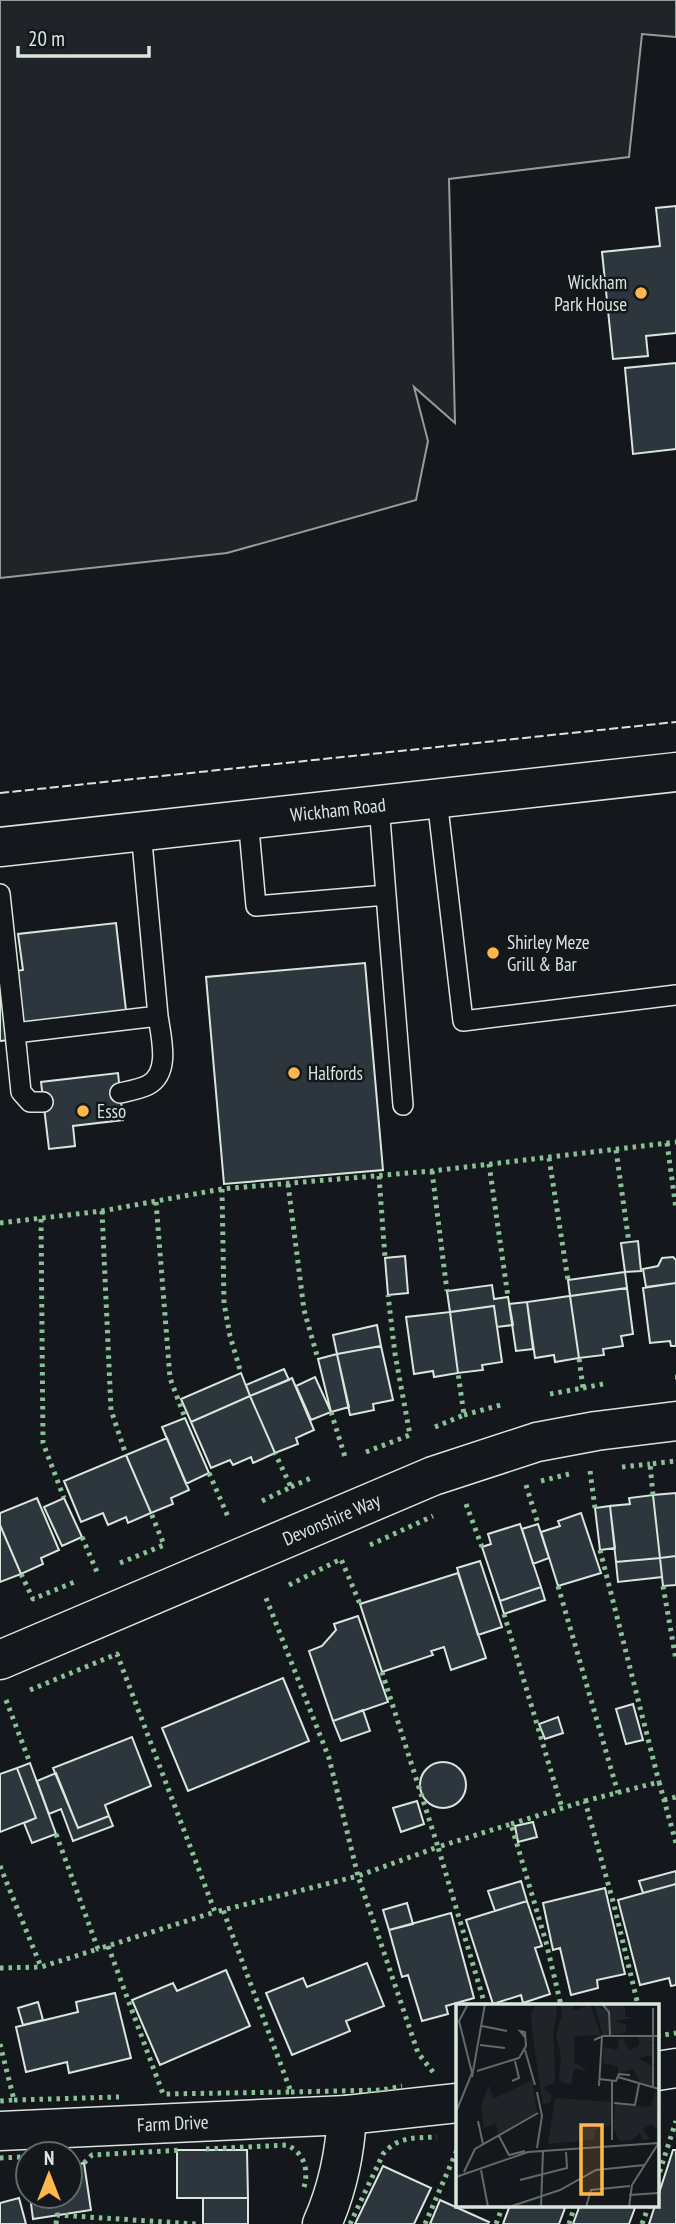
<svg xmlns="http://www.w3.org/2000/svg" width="676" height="2224" viewBox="0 0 676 2224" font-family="'PT Sans Narrow',sans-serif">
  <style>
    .green { fill: #202428; stroke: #939e99; stroke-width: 2 }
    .building { fill: #2c363c; stroke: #d8e6dc; stroke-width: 2 }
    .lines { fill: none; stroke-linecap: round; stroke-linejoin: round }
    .lane-casing { stroke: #d8e6dc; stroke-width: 22 }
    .street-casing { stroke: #d8e6dc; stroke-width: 41 }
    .highway-casing { stroke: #d8e6dc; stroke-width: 41 }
    .lane { stroke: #14181c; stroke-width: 19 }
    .street { stroke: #14181c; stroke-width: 38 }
    .highway { stroke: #14181c; stroke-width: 38 }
    .hedge { stroke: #8ac095; stroke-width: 5; stroke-dasharray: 3.5 5; stroke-linecap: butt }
    .fence { stroke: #d8e6dc; stroke-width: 2; stroke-dasharray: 9 3.5; stroke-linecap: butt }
    .poi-dot { fill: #ffb74d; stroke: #14181c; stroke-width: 2.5 }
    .labels { text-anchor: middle; stroke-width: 5; stroke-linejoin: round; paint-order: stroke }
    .poi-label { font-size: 19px; fill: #d8e6dc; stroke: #14181c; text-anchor: start }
    .street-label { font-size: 19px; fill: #d8e6dc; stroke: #14181c }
    .inset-road { fill: none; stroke: #626a69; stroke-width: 2 }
    .view { fill: #ffb74d; fill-opacity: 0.15; stroke: #ffb74d; stroke-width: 3.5 }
    .inset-edge { fill: none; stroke: #d8e6dc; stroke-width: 3.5 }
  </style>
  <rect width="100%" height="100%" fill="#14181c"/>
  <path class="green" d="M0 0H676V37L642 34 629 157 449 179 455 423 414 387 428 441 416 500 227 553 0 578Z"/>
  <path class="building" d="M676 206V333L646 336 648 356 613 359 602 252 660 246 656 208Z
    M676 363V449L633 454 625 368Z
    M116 923 128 1028 0 1041V973L23 970 18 934Z
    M365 963 383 1170 224 1184 206 977Z
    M118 1073 123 1120 73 1126 75 1146 49 1149 41 1082Z
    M638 1241 641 1271 625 1272 621 1243Z
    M405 1256 408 1293 388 1295 385 1258Z
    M673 1257 676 1260V1283L646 1287 643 1269 658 1266 662 1258Z
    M625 1272 627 1288 570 1296 568 1280Z
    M676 1283V1346H671L670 1341 650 1343 643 1288Z
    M492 1285 494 1299 508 1297 513 1325 497 1327 494 1306 450 1312 447 1291Z
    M627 1288 633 1334 621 1336 623 1346 603 1349 604 1355 579 1358 570 1296Z
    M570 1296 579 1358 555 1362 554 1355 535 1358 527 1302Z
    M527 1302 533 1349 516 1351 509 1304Z
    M494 1306 502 1362 482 1365 483 1370 458 1373 450 1312Z
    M450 1312 458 1373 434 1377 433 1371 414 1374 406 1317Z
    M377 1325 381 1346 337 1354 333 1335Z
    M381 1346 393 1400 373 1404 374 1410 350 1415 337 1354Z
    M337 1354 349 1407 331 1412 318 1359Z
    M284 1369 289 1380 250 1396 246 1385Z
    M241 1373 250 1396 191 1422 181 1399Z
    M315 1377 331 1412 311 1420 296 1386Z
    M292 1378 314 1430 296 1438 298 1444 275 1453 250 1396Z
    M250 1396 275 1453 253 1463 251 1457 233 1465 230 1460 211 1468 191 1422Z
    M185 1418 209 1473 186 1484 162 1427Z
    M167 1438 189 1490 171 1498 173 1504 151 1513 126 1455Z
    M126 1455 151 1513 128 1523 126 1517 108 1525 103 1513 81 1522 64 1481Z
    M676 1493V1556L660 1558 653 1495Z
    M653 1495 660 1558 616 1562 610 1506 630 1504 629 1498Z
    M37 1498 59 1550 41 1558 43 1564 21 1574 0 1525V1513Z
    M64 1498 82 1537 62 1546 44 1507Z
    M610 1506 615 1548 600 1550 595 1508Z
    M581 1513 601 1573 558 1586 541 1532 560 1526 558 1521Z
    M520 1524 541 1587 500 1601 482 1547 491 1544 488 1534Z
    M538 1524 549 1558 533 1564 522 1529Z
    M0 1525 21 1574 0 1582Z
    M676 1556V1585L663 1586 660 1558Z
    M660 1558 662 1577 618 1582 616 1562Z
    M480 1561 502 1627 478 1635 457 1568Z
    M458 1573 486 1658 451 1670 444 1647 431 1651 433 1655 382 1672 360 1604Z
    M541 1587 545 1600 504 1614 500 1601Z
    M358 1616 388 1702 333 1721 309 1651 322 1646 336 1630 334 1624Z
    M283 1678 309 1741 188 1791 162 1728Z
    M633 1704 643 1740 626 1744 616 1709Z
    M363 1710 370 1731 341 1741 333 1721Z
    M558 1717 563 1733 545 1739 539 1724Z
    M132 1737 151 1786 105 1805 109 1816 78 1828 53 1768Z
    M420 1785a23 23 0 1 1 46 0a23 23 0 1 1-46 0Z
    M30 1763 56 1834 32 1843 24 1823 36 1818 17 1768Z
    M17 1768 36 1818 0 1832V1774Z
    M56 1773 78 1828 109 1816 113 1826 73 1841 61 1809 49 1814 37 1781Z
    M417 1801 424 1824 401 1832 393 1808Z
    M533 1822 537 1837 518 1842 515 1826Z
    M676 1871V1884L643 1893 639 1881Z
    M521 1881 527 1901 495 1911 488 1891Z
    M676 1884V1985L671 1986 669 1978 640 1985 618 1900Z
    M605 1888 625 1974 597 1980 598 1988 571 1995 560 1948 553 1950 543 1903Z
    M527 1901 542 1946 535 1948 550 1994 523 2003 521 1995 493 2004 466 1920Z
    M407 1903 413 1924 389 1930 383 1910Z
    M451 1913 474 1998 446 2006 448 2014 422 2021 408 1975 402 1977 389 1930Z
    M367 1963 384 2006 346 2021 350 2031 292 2055 266 1993 303 1978 307 1987Z
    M226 1970 250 2026 160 2065 132 2000 173 1983 177 1991Z
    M115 1993 131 2058 69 2073 67 2062 26 2072 16 2027 78 2012 76 2002Z
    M38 2002 43 2020 23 2025 18 2008Z
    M177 2150H247L248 2198H177Z
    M673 2150H676V2224H649Z
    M84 2163 91 2210 33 2219 30 2196H70V2166Z
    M383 2166 431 2188 414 2224H355Z
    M19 2198 26 2224H0V2203Z
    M203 2198H248V2224H203Z
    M440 2200 489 2222 488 2224H430Z
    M510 2205H556L565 2208 559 2224H503Z
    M580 2205H636L629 2224H573Z"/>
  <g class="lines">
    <g class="lane-casing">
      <path id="lane" d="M437 799 463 1021 676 995
        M248 818 256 906 386 895 379 805
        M0 894 15 1033 158 1016 141 831
        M386 895 403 1105
        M15 1033 21 1092 30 1102H43
        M120 1093C129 1091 140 1089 148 1085 171 1073 161 1037 158 1016"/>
    </g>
    <g class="street-casing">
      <g id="street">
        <path id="s1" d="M0 1660 433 1476 537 1442 596 1431 676 1421"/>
        <path d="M657 2071 676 2068"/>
        <path id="s2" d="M0 2131 347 2115"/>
        <path d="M322 2224C338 2188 345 2154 347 2115L457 2103"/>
      </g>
    </g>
    <g class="highway-casing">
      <g id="highway">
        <path id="s3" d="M0 847 676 772"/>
      </g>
    </g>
    <use href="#lane" class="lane"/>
    <use href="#street" class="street"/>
    <use href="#highway" class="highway"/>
    <path class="hedge" d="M667 1143 676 1209
      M616 1150 629 1243
      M549 1158 568 1280
      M489 1164 508 1297
      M432 1171 447 1291
      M379 1176 385 1258
      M288 1184 304 1310 318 1359
      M222 1189 224 1303 230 1336 241 1373
      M156 1202 170 1378 185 1418
      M102 1211 111 1410 126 1455
      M41 1219 43 1443 64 1498
      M0 1223 102 1211 222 1189 432 1171 676 1142
      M675 1377H676
      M583 1388 603 1384
      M550 1394 583 1388 579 1358
      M331 1412 346 1460
      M464 1415 504 1404
      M435 1427 464 1415 458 1373
      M366 1452 410 1435 395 1354 388 1295
      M622 1467 650 1464
      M590 1471 595 1508
      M209 1473 229 1519
      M541 1481 569 1474
      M526 1485 538 1524
      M291 1487 313 1477
      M653 1495 650 1464 676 1461
      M262 1501 291 1487 275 1453
      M466 1504 482 1547
      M82 1537 97 1572
      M370 1545 433 1516
      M600 1550 659 1782
      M120 1563 164 1545 151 1513
      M21 1574 33 1599 77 1581
      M289 1585 341 1559 360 1604
      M558 1586 618 1793
      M663 1586 676 1660
      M504 1614 562 1808
      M382 1672 438 1847 511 1824 546 1942 561 2005
      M30 1690 117 1654 215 1912 358 1876 329 1758 266 1598
      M6 1700 30 1763
      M664 1800 676 1797
      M585 1801 659 1782 676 1843
      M511 1824 585 1801 614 1905 638 2005
      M56 1834 98 1949 215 1912
      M0 1866 41 1967 98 1949
      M108 1946 163 2094 291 2092 223 1910
      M0 1968 41 1967
      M657 2036 676 2033
      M0 2044 14 2100 0 2101
      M433 2072 418 2053 358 1876 438 1847 485 2005
      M291 2092 382 2090 402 2086
      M14 2100 119 2097
      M206 2149 287 2145C304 2153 309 2169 304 2187
      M0 2158 22 2157
      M84 2163 92 2155 182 2150
      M657 2180 676 2121
      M56 2224 57 2215 196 2224
      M350 2224 383 2154C398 2136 415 2138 437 2137
      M425 2224 457 2150
      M496 2224 503 2205
      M569 2224 575 2205
      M642 2224 649 2205"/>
    <path class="fence" d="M0 793 676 722"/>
  </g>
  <g class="poi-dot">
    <circle cx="641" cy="293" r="7"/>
    <circle cx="493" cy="953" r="7"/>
    <circle cx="294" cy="1073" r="7"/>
    <circle cx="83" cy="1111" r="7"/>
  </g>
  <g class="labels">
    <g class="poi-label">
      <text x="627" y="289" text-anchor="end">Wickham<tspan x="627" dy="22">Park House</tspan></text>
      <text x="507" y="949">Shirley Meze<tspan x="507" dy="22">Grill &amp; Bar</tspan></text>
      <text x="308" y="1080">Halfords</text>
      <text x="97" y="1118">Esso</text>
    </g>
    <g class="street-label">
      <text dy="7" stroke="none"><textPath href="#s3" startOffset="340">Wickham Road</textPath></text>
      <text dy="7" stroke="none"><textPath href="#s1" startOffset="360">Devonshire Way</textPath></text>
      <text dy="7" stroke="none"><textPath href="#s2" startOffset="173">Farm Drive</textPath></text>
    </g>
  </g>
  <g transform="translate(456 2004)">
    <rect width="203" height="203" fill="#14181c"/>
    <path d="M80 0H100L101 7 97 28 99 72 97 80 87 83 96 92 94 99 87 100 77 34 75 10ZM104 0H118L117 7 134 0 145 31 119 32 118 58 132 67 118 65 115 80 103 77 105 52 100 31 106 10ZM138 0 153 8 154 31H147ZM147 0H169V13H180L159 17 170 20V29L155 31 154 8ZM183 32 196 33V38H191L196 40V51L182 54 196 62V70L190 72 196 71V81L184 78 177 65 162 69V62L147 59V43L161 46 163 35 167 34 173 46 183 42ZM76 76 81 109 42 130 40 119 28 124 25 102 33 81 37 95ZM200 85 203 127 195 120 187 125 194 135 187 137 184 128 177 136 163 137 157 123 159 100 195 103ZM99 94 156 98 154 122 139 126 138 136 92 140Z" fill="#202428"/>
    <path class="inset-road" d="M146 0 153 8 154 31M197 4V82M26 22 51 27M138 36 147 32H203M24 41 49 44M69 46 79 81M21 67 63 54 70 42 69 28 64 27 69 33M16 73 29 0M162 73 203 85M143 75 160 77 163 70 174 71M156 76V136M56 77 63 74 59 57M143 82 146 32M158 99 179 101 183 80M0 108 16 69 3 17 12 0M22 117 27 140M43 132 53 151 69 147M81 144 86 112 81 88M25 166 32 203M8 168 19 145 82 109M0 173 72 148 203 139M64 176 111 164 110 148M173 191 203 189M53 203 104 186 140 166 189 161M85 203 87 147M130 203 135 186 174 182M173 203 176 181 202 140"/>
    <path class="view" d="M125 121H146V190H125Z"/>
    <rect width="203" height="203" class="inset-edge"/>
  </g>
  <g transform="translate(49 2175)"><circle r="33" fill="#14181c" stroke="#626a69" stroke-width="2"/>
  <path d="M0-5L12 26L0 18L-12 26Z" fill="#ffb74d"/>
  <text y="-10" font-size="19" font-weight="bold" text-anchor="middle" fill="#d8e6dc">N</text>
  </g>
  <path d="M18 46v10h131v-10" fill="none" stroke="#d8e6dc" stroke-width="3.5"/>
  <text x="28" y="46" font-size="21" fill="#d8e6dc" stroke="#14181c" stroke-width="5" paint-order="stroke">20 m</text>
</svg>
